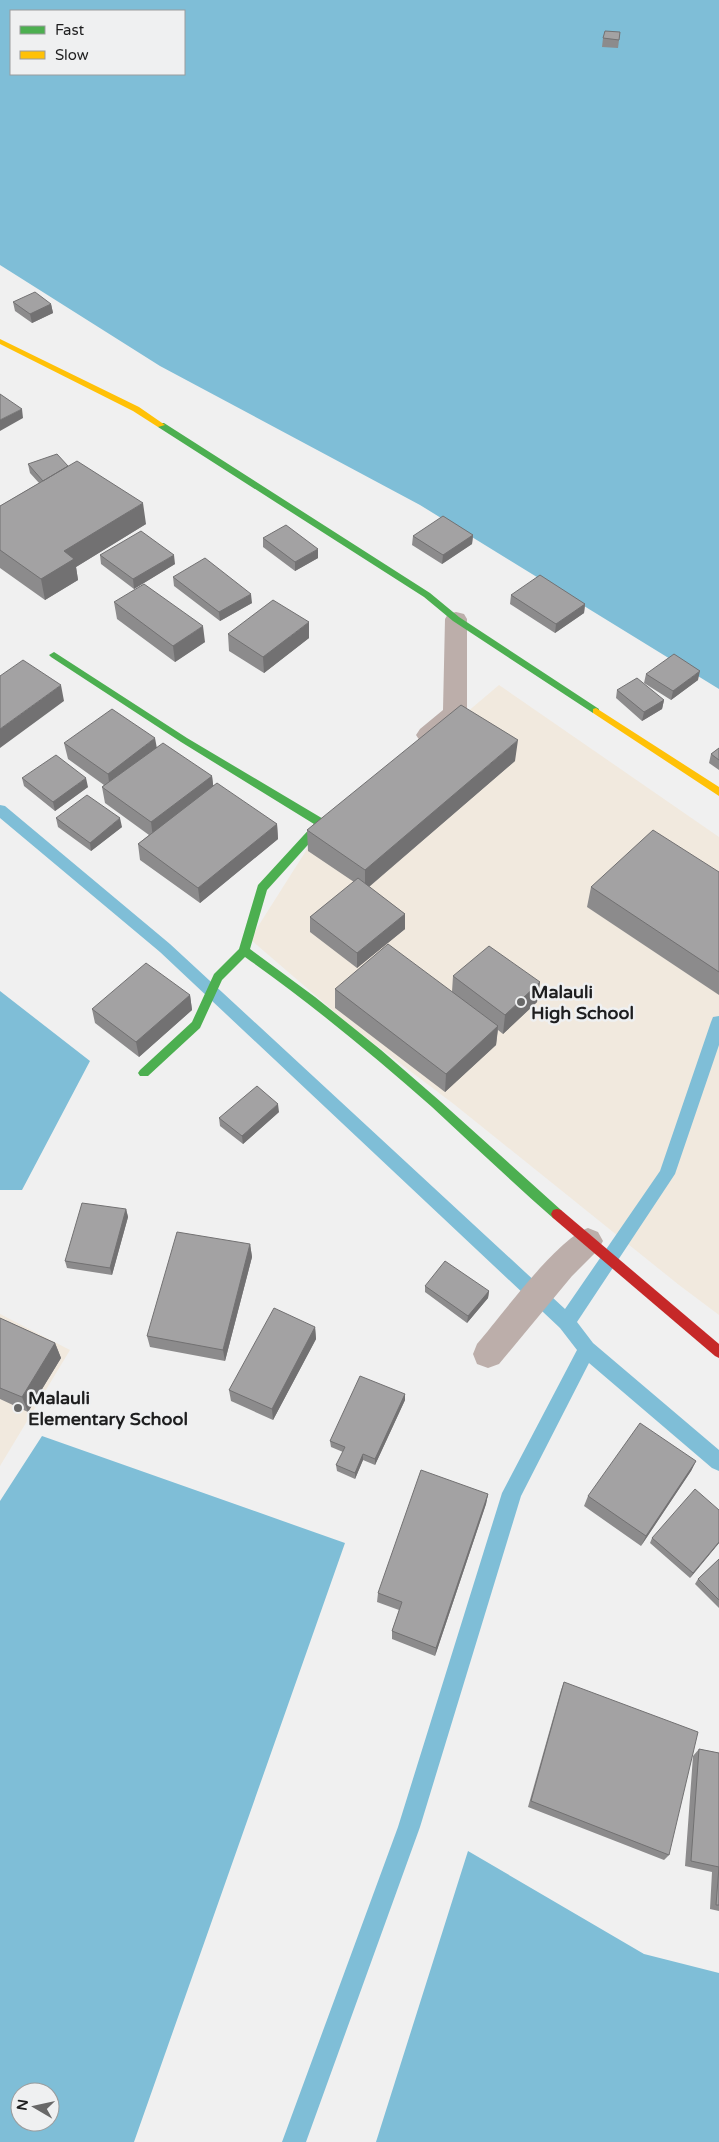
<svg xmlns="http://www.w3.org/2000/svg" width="719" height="2142" viewBox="0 0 719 2142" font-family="'Varela Round',sans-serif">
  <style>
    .education { fill: #f1e9de }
    .water { fill: #7fbed7; fill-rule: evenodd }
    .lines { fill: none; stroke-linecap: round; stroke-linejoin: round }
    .stream { fill: #7fbed7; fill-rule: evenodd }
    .street { fill: #bcaeaa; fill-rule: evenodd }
    .fast { fill: #4caf50; fill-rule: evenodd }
    .slow { fill: #ffc107; fill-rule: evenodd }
    .jam { fill: #c62828; fill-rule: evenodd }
    .wall { fill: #8c8b8c }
    .shaded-wall { fill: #727172 }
    .building { fill: #a3a2a3; stroke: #727172 }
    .poi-dot { fill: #686868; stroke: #eff0f1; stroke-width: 2 }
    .labels { text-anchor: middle; stroke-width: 5; stroke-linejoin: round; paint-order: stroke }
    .poi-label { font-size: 18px; font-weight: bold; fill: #1e1e1f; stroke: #eff0f1; text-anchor: start }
  </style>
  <rect width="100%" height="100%" fill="#f0f0f0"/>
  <path class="education" d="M499 685 719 837V1315L679 1285 455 1105 352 1027 250 939 309 846Z
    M0 1314 70 1350 0 1466Z"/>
  <path class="water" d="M0 0H719V689L420 505 160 366 0 265ZM11 11H184V74H11Z
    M0 991 90 1061 22 1190H0Z
    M42 1436 345 1543 134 2142H0V1501ZM20 2092H50V2122H20Z
    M468 1851 644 1954 719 1973V2142H376Z"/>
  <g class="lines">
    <path class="stream" d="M0 805 5 806 170 944 565 1309 660 1171 711 1022 713 1017 719 1016V1045L675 1174 577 1322 593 1343 719 1450V1471L712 1468 589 1363 521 1496 420 1827 306 2142H282L398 1827 502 1493 577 1350 560 1328 160 952 0 818Z"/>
    <path class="street" d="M456 612 464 614 467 619V713C458 727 437 746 420 741L416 735 420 729 443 710 445 619 448 614Z
      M588 1228 598 1232 603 1241 598 1250 572 1276 499 1364 488 1368 477 1364 473 1354 477 1344C501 1316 557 1239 588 1228Z"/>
    <path class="fast" d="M158 423H164L430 593 459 617 599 709V713H593L453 621 424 597 158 427Z
      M54 652 187 738 325 820 326 823 325 826 267 890 250 949 315 997 381 1050 441 1102 561 1210 563 1214 561 1218 557 1219 553 1218C512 1182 472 1144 432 1107 372 1054 310 1003 245 957L222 980 200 1028 148 1076H140L138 1073 140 1070 192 1022 214 974 239 949 258 885 314 824 181 742 51 657 49 655Z"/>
    <path class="slow" d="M0 339 139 407 165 425 158 427 133 411 0 344Z
      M596 708 719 787V796L593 713V709Z"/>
    <path class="jam" d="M557 1209 561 1210 719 1344V1358L715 1356 553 1218 551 1214 553 1210Z"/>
  </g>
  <path class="wall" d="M620 32 618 48 602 47 603 38Z
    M13 302 51 304 53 313 32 323 15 311Z
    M28 464 68 466 146 524 76 567 78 580 45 600 0 568V506L39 483 30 473Z
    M473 535 472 544 442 564 412 545 413 536Z
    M263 538 318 558 295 571 263 547Z
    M100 555 175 564 134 589 101 564Z
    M173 577 252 603 220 621 174 586Z
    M511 595 585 604 584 613 555 633 510 604Z
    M114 602 205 642 175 662 117 619Z
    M228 634 309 638 264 673 229 651Z
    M646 674 698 680 671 700 644 683Z
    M617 690 664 700 662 709 642 721 616 698Z
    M64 743 157 747 212 776 213 785 277 824 278 839 200 903 140 860 138 844 149 835 105 803 102 787 104 785 68 759Z
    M719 748V770L709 763 711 754Z
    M515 761 369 887 405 914V929L357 968 310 932V917L354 882 308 851 307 830Z
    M22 778 88 787 55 811 24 786Z
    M56 818 122 827 91 851 58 827Z
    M719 872V995L587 907 591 887Z
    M453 976 540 982 537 1002 503 1034 498 1030 496 1045 445 1092 335 1008V989L452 992Z
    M190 995 192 1010 139 1057 95 1023 92 1009Z
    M279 1112 243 1144 220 1126 219 1118Z
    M126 1209 128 1217 112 1275 67 1268 65 1261Z
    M250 1244 252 1257 225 1361 150 1347 147 1336Z
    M425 1286 489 1291 488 1298 467 1323 425 1292Z
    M0 1318 55 1343 61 1358 28 1412 0 1399Z
    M315 1327 316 1339 273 1420 231 1401 229 1390Z
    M405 1394V1400L375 1465 363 1460 355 1479 337 1471 336 1465 343 1452 331 1447 330 1441Z
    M696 1461 691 1471 641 1546 584 1506 588 1496Z
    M488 1494 486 1504 435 1656 392 1639V1631L399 1610 377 1602 378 1593Z
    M652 1538 719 1543 690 1578 650 1543Z
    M719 1559V1608L695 1584 698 1579Z
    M564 1682 669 1855 664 1860 528 1807 561 1690Z
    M699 1749 719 1753V1911L710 1909 712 1872 685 1866 693 1756Z"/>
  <path class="shaded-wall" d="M51 304 53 313 32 323 30 314Z
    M22 409 23 418 0 431V420Z
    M143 503 146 524 76 567 78 580 45 600 41 579 64 551Z
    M473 535 472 544 442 564 443 555Z
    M318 549V558L295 571V562Z
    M174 555 175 564 134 589 133 579Z
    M251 594 252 603 220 621 219 612Z
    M585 604 584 613 555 633 556 624Z
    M309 622V638L264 673 263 657Z
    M203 626 205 642 175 662 173 646Z
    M700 671 698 680 671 700 673 691Z
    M61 685 64 701 0 748V729Z
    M664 700 662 709 642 721 644 712Z
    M155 738 158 754 110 790 108 774Z
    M518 740 515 761 365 890V870Z
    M212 776 214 792 153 838 151 822Z
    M86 778 88 787 55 811 53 802Z
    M120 818 122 827 91 851 90 843Z
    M277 824 278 839 200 903 198 888Z
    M405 914V929L357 968V953Z
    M540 982 537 1002 503 1034 505 1015Z
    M190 995 192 1010 139 1057 136 1042Z
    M498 1026 496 1045 445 1092 446 1074Z
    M278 1104 279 1112 243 1144 242 1136Z
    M126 1209 128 1217 112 1275 110 1268Z
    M250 1244 252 1257 225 1361 223 1350Z
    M489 1291 488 1298 467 1323 468 1316Z
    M315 1327 316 1339 273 1420 272 1409Z
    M55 1343 61 1358 28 1412 22 1397Z
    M405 1394V1400L375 1465V1459Z
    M363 1454V1460L355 1479V1473Z
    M696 1461 691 1471 641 1546 646 1536Z
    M488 1494 486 1504 435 1656 436 1648Z
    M719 1542V1543L690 1578 693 1573Z"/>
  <path class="building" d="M605 31 620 32 619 40 603 38Z
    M35 292 51 304 30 314 13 302Z
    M0 394 22 409 0 420Z
    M57 454 68 466 43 481 28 464Z
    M77 461 143 503 64 551 74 559 41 579 0 550V506Z
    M443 516 473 535 443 555 413 536Z
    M286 525 318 549 295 562 263 538Z
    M141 531 174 555 133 579 100 555Z
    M205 558 251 594 219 612 173 577Z
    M540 575 585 604 556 624 511 595Z
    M144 584 203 626 173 646 114 602Z
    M273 600 309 622 263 657 228 634Z
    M674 654 700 671 673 691 646 674Z
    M23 660 61 685 0 729V676Z
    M637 678 664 700 644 712 617 690Z
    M461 705 518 740 365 870 307 830Z
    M112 709 155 738 108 774 64 743Z
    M163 743 212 776 151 822 102 787Z
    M719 748V760L711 754Z
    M56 755 86 778 53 802 22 778Z
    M217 783 277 824 198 888 138 844Z
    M87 795 120 818 90 843 56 818Z
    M653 830 719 872V972L591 887Z
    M358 878 405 914 357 953 310 917Z
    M388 944 498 1026 446 1074 335 989Z
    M489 946 540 982 505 1015 453 976Z
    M146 963 190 995 136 1042 92 1009Z
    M257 1086 278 1104 242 1136 219 1118Z
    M82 1203 126 1209 110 1268 65 1261Z
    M177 1232 250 1244 223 1350 147 1336Z
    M445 1261 489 1291 468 1316 425 1286Z
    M274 1308 315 1327 272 1409 229 1390Z
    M0 1318 55 1343 22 1397 0 1388Z
    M360 1376 405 1394 375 1459 363 1454 355 1473 336 1465 345 1447 330 1441Z
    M640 1423 696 1461 646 1536 588 1496Z
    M421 1470 488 1494 436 1648 392 1631 402 1602 378 1593Z
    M695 1489 719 1510V1542L693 1573 652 1538Z
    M719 1559V1600L698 1579Z
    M564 1682 698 1732 669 1855 531 1801Z
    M699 1749 719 1753V1905H716L719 1867 691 1861Z"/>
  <g class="poi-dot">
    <circle cx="521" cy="1002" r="5"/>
    <circle cx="18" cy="1408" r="5"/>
  </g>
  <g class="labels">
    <g class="poi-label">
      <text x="531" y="998">Malauli<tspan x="531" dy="21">High School</tspan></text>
      <text x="28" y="1404">Malauli<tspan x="28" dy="21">Elementary School</tspan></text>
    </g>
  </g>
  <rect x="10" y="10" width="175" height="65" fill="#eff0f1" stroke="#9b9c9d"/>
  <rect x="20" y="26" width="25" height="8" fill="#4caf50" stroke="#9b9c9d"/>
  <text x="55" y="35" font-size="15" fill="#1e1e1f">Fast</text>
  <rect x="20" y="51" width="25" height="8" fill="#ffc107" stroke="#9b9c9d"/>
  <text x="55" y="60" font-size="15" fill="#1e1e1f">Slow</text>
  <g transform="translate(35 2107) rotate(279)"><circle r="24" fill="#eff0f1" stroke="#9b9c9d"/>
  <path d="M0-4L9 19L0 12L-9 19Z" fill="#686868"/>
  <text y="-8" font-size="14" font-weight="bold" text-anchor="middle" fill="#1e1e1f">N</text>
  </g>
</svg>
